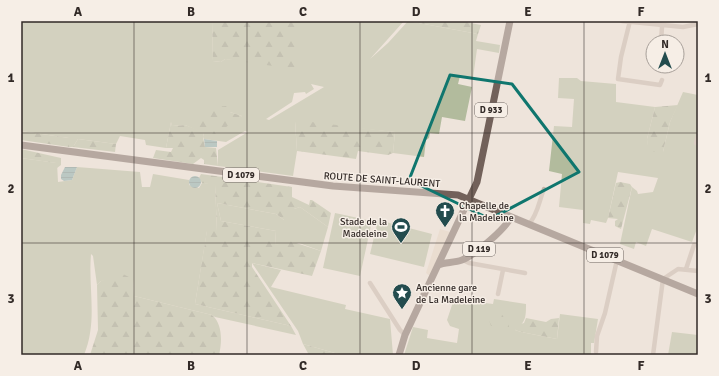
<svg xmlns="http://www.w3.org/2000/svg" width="719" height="376" viewBox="0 0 719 376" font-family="Signika,sans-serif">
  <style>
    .grass { fill: #b2bb9d; fill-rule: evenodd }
    .forest { fill: url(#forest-firs) }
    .plaza { fill: #e4d4c4 }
    .water { fill: url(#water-rules) }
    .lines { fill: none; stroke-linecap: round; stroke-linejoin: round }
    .minor { stroke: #c4b4a8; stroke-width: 4.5 }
    .primary { stroke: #72615a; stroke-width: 7 }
    .marked { fill: none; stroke: #0f766e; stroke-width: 3; stroke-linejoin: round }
    .grid { fill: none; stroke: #322a27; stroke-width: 1; stroke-opacity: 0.55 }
    .labels { text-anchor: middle; stroke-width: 3; stroke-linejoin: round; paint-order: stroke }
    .shield { fill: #f6eee6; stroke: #6d6560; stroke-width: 1 }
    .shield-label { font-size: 9px; font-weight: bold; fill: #322a27 }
    .street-label { font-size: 10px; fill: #322a27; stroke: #f6eee6 }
    .poi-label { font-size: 10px; fill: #322a27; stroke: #f6eee6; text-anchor: start }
    .neatline { fill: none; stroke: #322a27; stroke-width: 1.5 }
    .grid-label { font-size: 13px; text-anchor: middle; font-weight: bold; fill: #322a27 }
  </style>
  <defs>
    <pattern id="forest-firs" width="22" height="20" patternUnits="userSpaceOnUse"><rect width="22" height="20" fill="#b2bb9d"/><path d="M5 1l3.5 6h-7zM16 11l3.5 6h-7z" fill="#919880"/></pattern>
    <pattern id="water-rules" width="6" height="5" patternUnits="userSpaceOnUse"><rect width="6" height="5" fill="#7da7a7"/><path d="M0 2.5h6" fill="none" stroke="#678888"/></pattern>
  </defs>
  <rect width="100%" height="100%" fill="#eee4db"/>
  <path class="grass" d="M21 21H212L213 61 221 62 225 59 298 65V21H404L370 59 388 43 408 21 478 34 476 41 500 45 499 53 477 49 473 78 460 76 458 84 472 87 465 121 442 117 439 134 430 133 429 138 426 140 424 157 393 153 395 132 295 122 297 151 293 176 218 166V150L248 132 245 131 226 142 204 139 203 137 204 133 242 116 230 112 199 131 185 125 172 126 171 122 166 148 146 145 145 140 120 136 116 144 78 139 73 147H69V138L21 131ZM311 84 324 87 269 120 266 119 292 102 294 93 305 92 306 94 314 89Z
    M559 78H577L581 81 616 84V102L655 107 647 139 649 152H663L670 122 683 92 698 95V226L692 242 652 229 646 246 636 242 634 249 620 244 632 187 637 191 638 194 653 192 658 178 618 172 608 218 606 223 591 220 590 224 583 223V210L559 207 562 174 549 171 554 126 572 127 574 99 558 98Z
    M21 158 57 163 58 182 72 180 77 167 140 172 142 187H150L153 174 189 180V185L199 188 202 183 215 184 217 231H207L195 304 291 326 296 335 215 317 212 315 134 296 133 279 101 281 97 285 93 256 91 254C88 289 98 321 84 355H21Z
    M217 203 276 214 284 220 294 209 300 207 328 227 321 251 299 243 275 245 276 231 221 221Z
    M335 213 372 221 360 276 323 268Z
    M378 220 432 234 424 267 370 254Z
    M252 263 281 270 271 287 346 305 345 309 390 319 393 355H342L303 344 298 331Z
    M454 299 493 304 494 299 526 304C526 317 526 322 515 330L521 332 557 339 560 314 598 319 594 343H591V355H404L413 327 428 330 427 338 457 343 459 329 450 326 447 320Z
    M672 332 698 335V355H668Z"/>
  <path class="forest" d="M212 21H298V65L294 69 225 59 221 62 213 61Z
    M408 21H460L481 25 478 34Z
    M678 105 670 122 663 152H648L647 139 655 107Z
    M226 106 230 112 242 116 216 134 204 133 203 137 205 147 216 148 218 166 204 164V160L201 158 193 164 153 158 156 150 171 152 173 148H166L171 122 172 126 185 125 199 130C200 112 209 107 226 106Z
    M295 121H303L395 132 393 153 388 155 358 151 356 159 297 151Z
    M21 131 69 138V147L21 140Z
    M78 139 116 144 115 152 73 147Z
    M21 149 61 158V165L57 168 56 163 21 158Z
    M201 174 292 187V197L309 205 310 200H312L331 213 328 227 300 207 294 209 295 214 291 221 284 220 276 214 217 203 221 221 276 231 275 245 290 241 321 251 312 276 252 263V267L291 326 195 304 207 230 217 231 215 185 202 183 199 178Z
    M620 182 630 184 632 187 621 229 615 226V221L618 219 608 218 616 183Z
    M123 274 133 279 134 296 212 315C223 324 222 343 219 355H90L98 330 97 285 101 281Z
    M492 314 495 315 498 320 501 318 502 315H508L509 327 491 326 489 320Z
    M526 318 546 322 551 319 559 318 557 339 521 332 515 330 517 325 524 323Z
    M303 344 342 355H309Z"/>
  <path class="plaza" d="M440 229 450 232 430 276 426 273Z"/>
  <path class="water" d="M204 139 217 141V147H205Z
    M65 167H77L72 180 64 181 61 179V175Z
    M189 182a6 6 0 1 1 12 0a6 6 0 1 1-12 0Z"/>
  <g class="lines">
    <path class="minor" d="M622 21 683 27 698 24
      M630 21 621 57 618 79 660 85 662 80
      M661 42 662 27
      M698 136 696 143 698 144
      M529 224C538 214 539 201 544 189
      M463 260 469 263 525 273
      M686 269 694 245
      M370 283 400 330 405 335
      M498 294 503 270
      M596 352 597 336 605 313 617 260
      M653 355 663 279 678 269 698 271"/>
    <path class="primary" d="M21 145 333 186 458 195 698 294
      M438 265C445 262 454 263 462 260 475 255 505 229 511 217
      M399 355 405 335 477 182 510 21"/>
  </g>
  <path d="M0 0H719V376H0ZM450 75 512 84 579 172 490 219 409 180Z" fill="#eee4db" fill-opacity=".55" fill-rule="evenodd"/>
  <path class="marked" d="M450 75 512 84 579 172 490 219 409 180Z"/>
  <path class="grid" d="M134 21V355M247 21V355M360 21V355M472 21V355M584 21V355M21 133H698M21 243H698"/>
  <defs>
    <g id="church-pin" transform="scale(1)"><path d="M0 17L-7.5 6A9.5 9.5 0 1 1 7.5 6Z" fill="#234c4e" stroke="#f6eee6"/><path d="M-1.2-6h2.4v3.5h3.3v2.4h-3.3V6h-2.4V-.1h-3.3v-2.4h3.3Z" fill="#fff"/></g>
    <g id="stadium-pin" transform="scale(1)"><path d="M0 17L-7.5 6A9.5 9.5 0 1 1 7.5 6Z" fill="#234c4e" stroke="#f6eee6"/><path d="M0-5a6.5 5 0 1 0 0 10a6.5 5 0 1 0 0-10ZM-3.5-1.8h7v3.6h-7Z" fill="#fff"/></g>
    <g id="sight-pin" transform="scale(1)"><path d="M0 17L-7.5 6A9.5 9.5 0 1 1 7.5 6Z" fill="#234c4e" stroke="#f6eee6"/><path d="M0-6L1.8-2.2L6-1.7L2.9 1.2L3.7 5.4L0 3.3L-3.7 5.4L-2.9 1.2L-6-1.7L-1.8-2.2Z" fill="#fff"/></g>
  </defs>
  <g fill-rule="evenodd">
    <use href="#church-pin" x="445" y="211"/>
    <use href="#stadium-pin" x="401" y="227"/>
    <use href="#sight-pin" x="402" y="293"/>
  </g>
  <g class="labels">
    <g class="shield">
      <rect x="475" y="103" width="32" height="14" rx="3"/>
      <rect x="223" y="168" width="36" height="14" rx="3"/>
      <rect x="463" y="242" width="32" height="14" rx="3"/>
      <rect x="587" y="248" width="36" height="14" rx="3"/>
    </g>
    <g class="shield-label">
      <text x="491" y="113">D 933</text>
      <text x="241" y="178">D 1079</text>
      <text x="479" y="252">D 119</text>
      <text x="605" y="258">D 1079</text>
    </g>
    <g class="street-label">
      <text transform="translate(382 179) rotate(4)" y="4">ROUTE DE SAINT-LAURENT</text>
    </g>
    <g class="poi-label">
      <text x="459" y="209">Chapelle de<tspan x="459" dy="12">la Madeleine</tspan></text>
      <text x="387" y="225" text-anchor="end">Stade de la<tspan x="387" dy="12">Madeleine</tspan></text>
      <text x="416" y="291">Ancienne gare<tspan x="416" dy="12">de La Madeleine</tspan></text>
    </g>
  </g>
  <rect width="719" height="376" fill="none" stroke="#f6eee6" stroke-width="44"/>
  <g transform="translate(665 54)"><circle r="19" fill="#f6eee6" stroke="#a8a09a"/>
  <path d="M0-3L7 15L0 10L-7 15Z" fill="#234c4e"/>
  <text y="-6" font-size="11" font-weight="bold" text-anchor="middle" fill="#322a27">N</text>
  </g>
  <rect x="22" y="22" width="675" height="332" class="neatline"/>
  <g class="grid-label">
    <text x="78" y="16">A</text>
    <text x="191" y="16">B</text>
    <text x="303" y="16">C</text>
    <text x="416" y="16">D</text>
    <text x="528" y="16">E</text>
    <text x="641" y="16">F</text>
    <text x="11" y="82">1</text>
    <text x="708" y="82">1</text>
    <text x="11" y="193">2</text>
    <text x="708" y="193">2</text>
    <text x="11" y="303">3</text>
    <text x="708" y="303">3</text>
    <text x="78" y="370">A</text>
    <text x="191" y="370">B</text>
    <text x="303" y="370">C</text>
    <text x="416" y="370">D</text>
    <text x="528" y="370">E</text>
    <text x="641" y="370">F</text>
  </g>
</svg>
